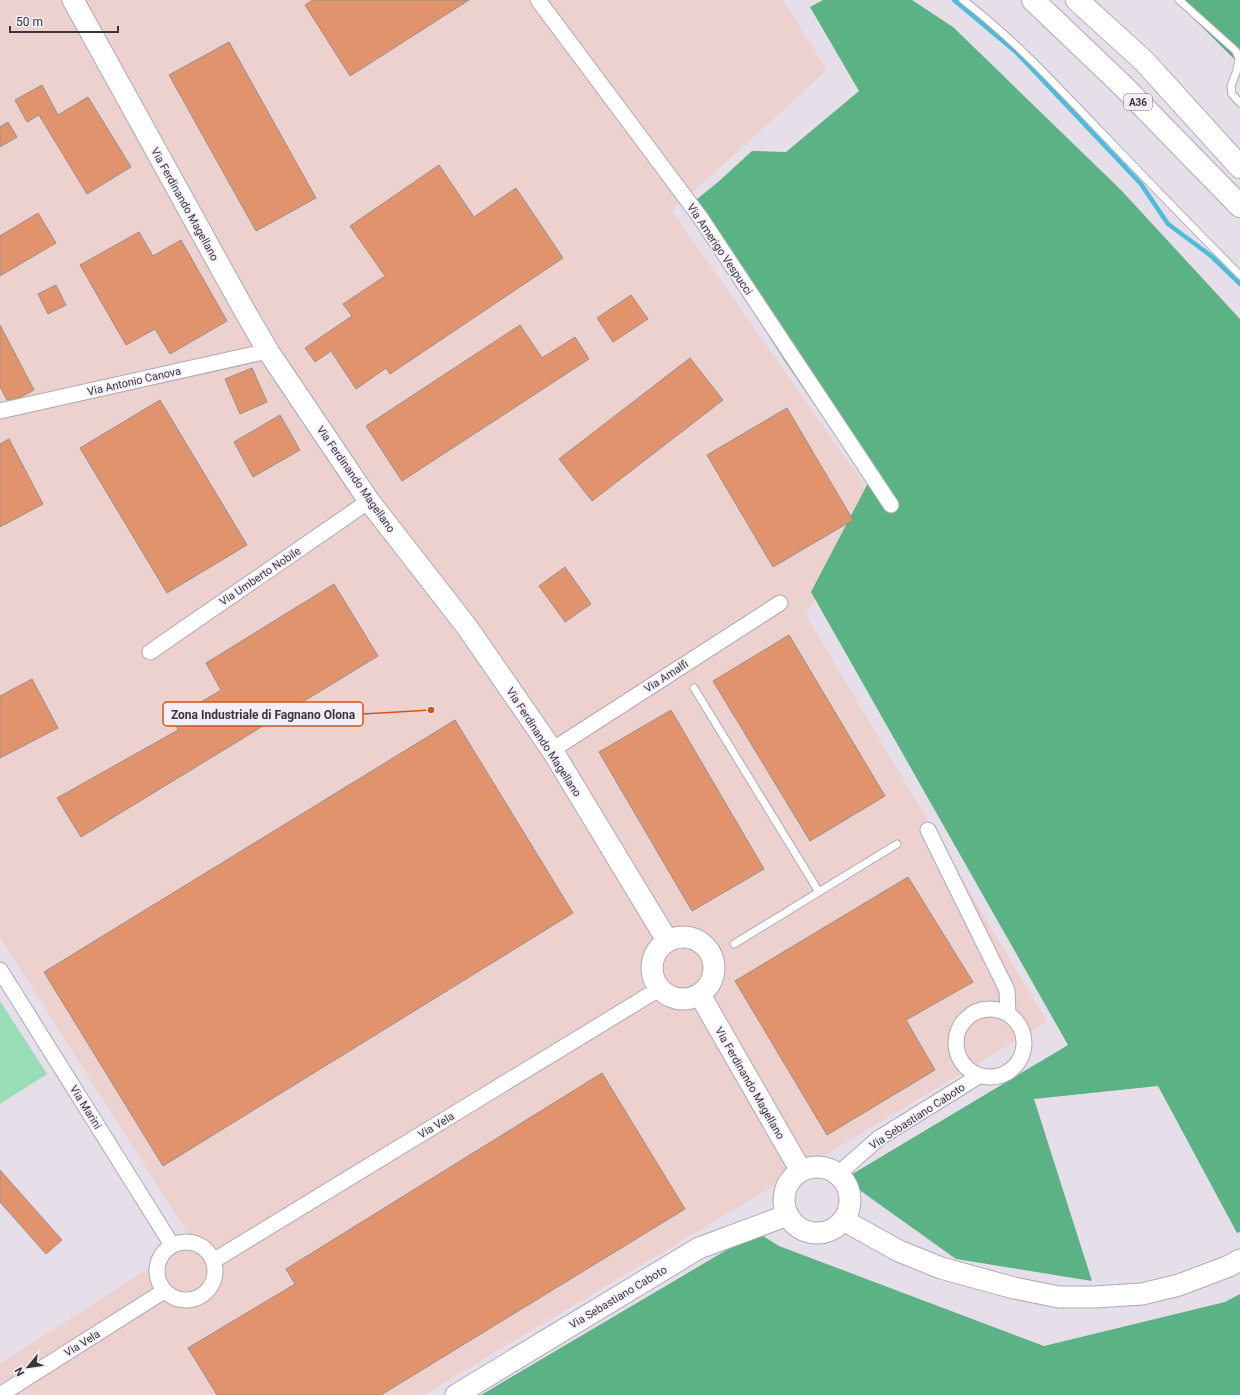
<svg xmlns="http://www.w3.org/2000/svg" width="1240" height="1395" viewBox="0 0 1240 1395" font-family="Roboto,sans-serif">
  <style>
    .industrial { fill: #ecd1cf }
    .green { fill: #98ddb7 }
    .forest { fill: #5bb285 }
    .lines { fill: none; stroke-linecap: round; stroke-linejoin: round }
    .stream { stroke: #4dbbd9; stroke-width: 4.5 }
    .building { fill: #e0936c; stroke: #9b8f8a }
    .lane-casing { stroke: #afa9b3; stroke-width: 9 }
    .street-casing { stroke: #afa9b3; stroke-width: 17 }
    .secondary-casing { stroke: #afa9b3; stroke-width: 23 }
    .highway-casing { stroke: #afa9b3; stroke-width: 24 }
    .lane { stroke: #fff; stroke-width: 7 }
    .street { stroke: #fff; stroke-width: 15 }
    .secondary { stroke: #fff; stroke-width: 21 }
    .highway { stroke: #fff; stroke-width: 22 }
    .labels { text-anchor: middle; stroke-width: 3.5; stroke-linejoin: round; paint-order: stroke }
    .shield { fill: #f3edf8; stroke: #716d74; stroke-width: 1 }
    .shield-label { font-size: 10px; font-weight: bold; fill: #39363b }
    .street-label { font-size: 11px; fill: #39363b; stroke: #f3edf8 }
    .leader { fill: none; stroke: #d65611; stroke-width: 1.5 }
    .callout-dot { fill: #d65611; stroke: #f3edf8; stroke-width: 1.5 }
    .callout { fill: #f3edf8; stroke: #d65611; stroke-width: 1.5 }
    .callout-label { font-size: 12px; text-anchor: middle; font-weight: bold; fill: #39363b }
  </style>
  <rect width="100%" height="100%" fill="#e6dfea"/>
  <path class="industrial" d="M0 0H783L827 70 672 211 873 497 806 615 1047 1022 424 1395H0V1364L192 1240 0 937V811L2 809 0 806Z"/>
  <path class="green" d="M0 1001 47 1074 0 1104Z"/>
  <path class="forest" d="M823 0H912L953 27 1121 190 1240 319V1232L1237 1233 1158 1086 1034 1099 1092 1281 956 1259 844 1179 1068 1045 811 592 868 483 786 363 687 207 717 183 752 151 786 152 859 91 810 7Z
    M1175 0H1240V65Z
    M757 1232 779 1246 1044 1346 1225 1302 1240 1294V1395H481Z"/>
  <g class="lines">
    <path class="stream" d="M954 0 1016 52 1037 74 1141 184 1168 224 1210 255 1240 284"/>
  </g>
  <path class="building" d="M313 0H469L350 76 305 5Z
    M229 42 316 198 256 231 169 75Z
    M42 85 58 115 88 97 131 167 87 194 39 115 27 122 15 100Z
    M8 122 17 137 0 147V127Z
    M439 165 474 217 516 188 563 258 390 374 386 368 356 389 331 351 315 362 305 348 352 316 343 304 385 276 350 226Z
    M38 213 56 243 0 276V236Z
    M139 232 153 256 181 240 227 321 170 354 155 329 126 345 80 265Z
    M56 285 66 305 48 314 38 294Z
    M631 295 648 319 613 342 597 318Z
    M0 325 34 390 21 397 7 400 0 387Z
    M520 325 542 358 575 337 589 359 402 481 366 426Z
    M690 358 723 400 592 501 559 459Z
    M252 368 267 402 240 414 225 379Z
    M160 400 247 545 167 593 80 448Z
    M787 408 853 520 773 567 707 455Z
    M280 415 300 450 253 477 234 442Z
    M9 439 43 504 0 527V444Z
    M565 567 591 604 565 622 539 586Z
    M334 584 378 656 81 837 57 798 178 730 173 719 221 690 206 663Z
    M789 635 885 796 810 841 713 681Z
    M32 679 58 728 0 758V696Z
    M671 710 764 869 692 911 599 752Z
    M455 720 573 913 163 1166 44 972Z
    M908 877 973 982 906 1020 935 1070 827 1135 735 981Z
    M602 1073 685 1209 381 1395H217L188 1348 295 1284 286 1269Z
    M0 1170 62 1240 46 1254 0 1202Z"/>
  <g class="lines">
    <g class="lane-casing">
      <path id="lane" d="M963 0C1014 39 1057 86 1101 132 1147 180 1193 228 1240 275
        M1179 0 1236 51 1239 59 1237 70 1231 86 1232 94 1240 103
        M694 688 819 892
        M734 944 897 844"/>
    </g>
    <g class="street-casing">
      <path id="street" d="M538 0 700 217 891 505
        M0 411 268 351
        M150 652 369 501
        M552 750 780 603
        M928 830 1007 990 1008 1014
        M0 970 172 1245
        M956 1043a34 34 0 1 1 68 0a34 34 0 1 1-68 0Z
        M838 1174 879 1138 979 1076
        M157 1271a29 29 0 1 1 58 0a29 29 0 1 1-58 0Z
        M213 1261 659 989
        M0 1395 164 1291"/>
    </g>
    <g class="secondary-casing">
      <path id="secondary" d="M73 0 243 308 268 351 369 501 467 627 552 750 667 940
        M652 968a31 31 0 1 1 62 0a31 31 0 1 1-62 0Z
        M700 995 801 1171
        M784 1200a33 33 0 1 1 66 0a33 33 0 1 1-66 0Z
        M843 1220 899 1251 941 1268 1014 1288 1059 1297H1095L1142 1294 1179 1285 1229 1266 1240 1260
        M456 1395 699 1248 788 1215"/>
    </g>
    <g class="highway-casing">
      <path id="highway" d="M1033 0 1122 85 1240 206
        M1077 0 1144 61 1240 167"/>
    </g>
    <use href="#lane" class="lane"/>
    <use href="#street" class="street"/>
    <use href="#secondary" class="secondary"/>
    <use href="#highway" class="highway"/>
  </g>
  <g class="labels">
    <rect class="shield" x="1124" y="94" width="28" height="16" rx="3"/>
    <g class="shield-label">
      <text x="1138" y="106">A36</text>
    </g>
    <g class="street-label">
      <text transform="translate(185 204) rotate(61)" y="4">Via Ferdinando Magellano</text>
      <text transform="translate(720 249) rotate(56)" y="4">Via Amerigo Vespucci</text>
      <text transform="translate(134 381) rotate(-13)" y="4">Via Antonio Canova</text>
      <text transform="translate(356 479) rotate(55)" y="4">Via Ferdinando Magellano</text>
      <text transform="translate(260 576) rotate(-34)" y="4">Via Umberto Nobile</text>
      <text transform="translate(666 676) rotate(-33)" y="4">Via Amalfi</text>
      <text transform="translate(544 742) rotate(57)" y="4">Via Ferdinando Magellano</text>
      <text transform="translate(750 1083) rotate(60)" y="4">Via Ferdinando Magellano</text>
      <text transform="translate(86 1107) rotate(58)" y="4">Via Marini</text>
      <text transform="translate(917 1116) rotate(-33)" y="4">Via Sebastiano Caboto</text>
      <text transform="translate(436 1125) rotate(-31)" y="4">Via Vela</text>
      <text transform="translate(618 1297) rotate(-31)" y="4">Via Sebastiano Caboto</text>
      <text transform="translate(82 1343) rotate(-32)" y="4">Via Vela</text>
    </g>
  </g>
  <path class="leader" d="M431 710L363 714"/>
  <circle class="callout-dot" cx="431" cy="710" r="4"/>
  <rect class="callout" x="163" y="702" width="200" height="24" rx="4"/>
  <g class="callout-label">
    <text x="263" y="719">Zona Industriale di Fagnano Olona</text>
  </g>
  <g transform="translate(28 1367) rotate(241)" stroke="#f3edf8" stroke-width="3" paint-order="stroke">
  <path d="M0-3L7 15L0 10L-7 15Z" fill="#39363b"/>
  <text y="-6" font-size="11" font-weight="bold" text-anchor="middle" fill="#39363b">N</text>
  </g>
  <path d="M10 26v6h108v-6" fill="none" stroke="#39363b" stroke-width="2"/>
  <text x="16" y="26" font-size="12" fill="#39363b" stroke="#f3edf8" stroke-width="3" paint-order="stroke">50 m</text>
</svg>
